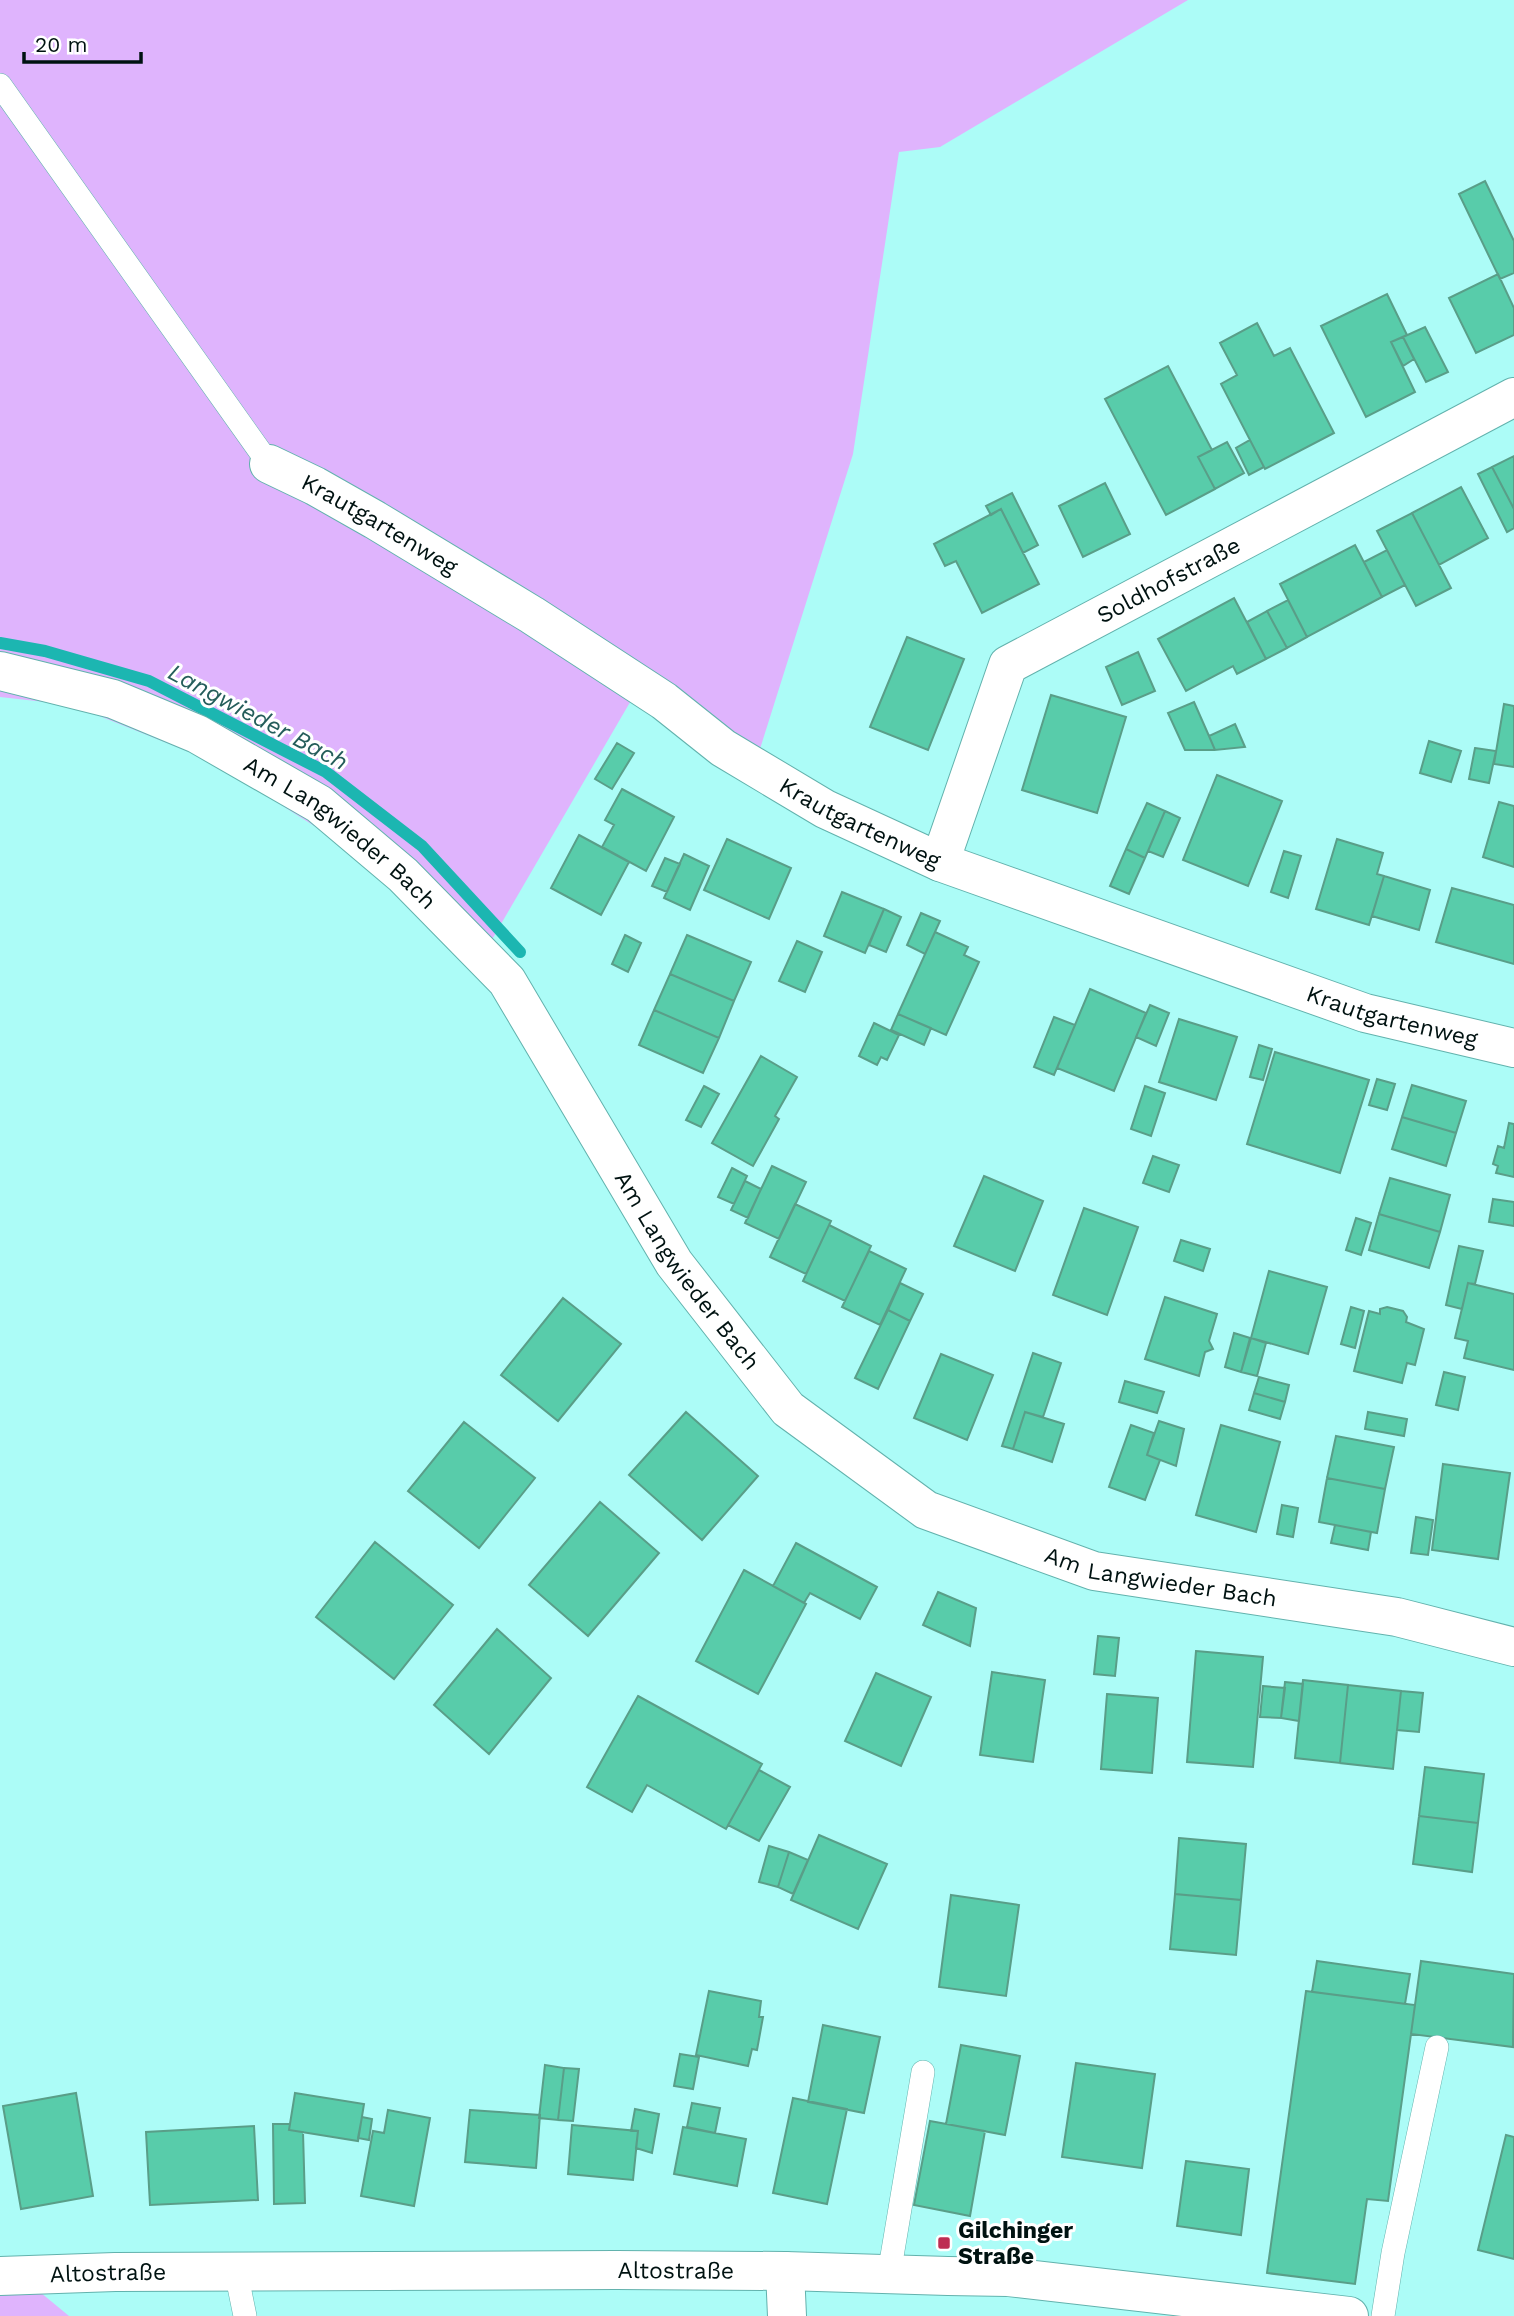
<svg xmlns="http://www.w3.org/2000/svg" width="1514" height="2316" viewBox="0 0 1514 2316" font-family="'Work Sans',sans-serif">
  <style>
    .green { fill: #dfb4fd }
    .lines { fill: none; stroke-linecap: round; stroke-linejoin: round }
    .stream { stroke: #1cb6b1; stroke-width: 12 }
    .building { fill: #58ccaa; stroke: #599e88; stroke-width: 2 }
    .service-casing { stroke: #62b2ad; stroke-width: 24 }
    .minor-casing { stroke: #62b2ad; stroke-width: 40 }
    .secondary-casing { stroke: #62b2ad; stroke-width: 40 }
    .service { stroke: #fff; stroke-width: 23 }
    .minor { stroke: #fff; stroke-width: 38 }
    .secondary { stroke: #fff; stroke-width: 38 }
    .poi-dot { fill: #bd2d52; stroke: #fff; stroke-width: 2.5 }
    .labels { text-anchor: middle; stroke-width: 6; stroke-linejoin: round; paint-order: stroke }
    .street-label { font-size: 23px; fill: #001211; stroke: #fff }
    .poi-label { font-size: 23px; font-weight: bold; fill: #001211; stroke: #fff; text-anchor: start }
    .water-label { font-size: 24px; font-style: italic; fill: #255d5b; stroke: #fff }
  </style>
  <rect width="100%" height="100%" fill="#acfcf7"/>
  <path class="green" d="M0 0H1188L940 147 899 152 853 454 759 752 647 673 476 967 349 848 212 761 72 705 0 697Z
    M0 2259 69 2316H0Z"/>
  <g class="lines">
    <path class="stream" d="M0 643 45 651 149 681 326 772 422 846 520 952"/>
  </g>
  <path class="building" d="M1485 181 1514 241V273L1500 279 1459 194Z
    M1498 274 1514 308V335L1476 353 1449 298Z
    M1387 294 1407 335 1391 342 1415 392 1366 417 1321 326Z
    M1257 323 1274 356 1290 348 1334 433 1265 469 1221 384 1237 375 1220 343Z
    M1425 327 1448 372 1426 382 1403 337Z
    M1403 337 1414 359 1403 366 1391 342Z
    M1168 366 1212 450 1198 457 1215 489 1166 515 1105 399Z
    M1250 440 1264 467 1249 475 1236 448Z
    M1227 442 1244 473 1215 489 1198 457Z
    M1514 456V509L1492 467Z
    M1492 467 1514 509V528L1507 532 1478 474Z
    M1105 483 1130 534 1083 557 1059 506Z
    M1461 487 1488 538 1439 565 1412 513Z
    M1012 493 1038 545 1023 553 1001 509 991 515 986 506Z
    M1001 509 1039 584 982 613 956 561 945 566 934 544Z
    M1412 513 1451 588 1416 606 1377 531Z
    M1355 545 1382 597 1307 637 1280 584Z
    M1387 550 1405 585 1382 597 1364 562Z
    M1234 598 1266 659 1237 674 1233 666 1186 691 1158 639Z
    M1288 600 1307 637 1287 648 1267 611Z
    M1267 611 1287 648 1266 659 1247 622Z
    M907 637 964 659 928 750 870 727Z
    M1138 652 1155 691 1122 705 1106 667Z
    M1051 695 1126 717 1097 813 1022 790Z
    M1194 702 1209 736 1215 750H1185L1168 713Z
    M1504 704 1514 706V767L1494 764Z
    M1235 724 1245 747 1215 750 1209 736Z
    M1429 741 1461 751 1451 782 1420 773Z
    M617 743 634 753 612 789 595 779Z
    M1475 748 1496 751 1489 783 1469 779Z
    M1217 775 1282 801 1248 886 1183 860Z
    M622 789 674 817 646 871 602 847 614 825 605 820Z
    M1499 802 1514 806V867L1483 857Z
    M1147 803 1165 811 1145 858 1126 849Z
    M1165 811 1180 818 1163 857 1148 851Z
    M579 835 629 862 601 915 551 888Z
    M727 839 791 868 769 919 704 890Z
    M1337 839 1383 853 1377 874 1384 876 1369 925 1316 909Z
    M1126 849 1145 858 1129 894 1110 886Z
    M1284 851 1301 856 1288 898 1271 892Z
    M684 854 709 866 690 910 664 898Z
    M665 858 680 864 667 892 652 886Z
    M1384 876 1430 890 1419 930 1372 916Z
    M1452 888 1514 905V964L1436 942Z
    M842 892 884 909 865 953 824 936Z
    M884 909 901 917 886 952 869 945Z
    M921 913 940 921 925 954 907 945Z
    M935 932 968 947 964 955 979 962 946 1035 898 1014Z
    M625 935 641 943 628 972 612 964Z
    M687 935 751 962 734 1001 670 974Z
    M797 941 822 952 805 992 779 981Z
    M670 974 734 1001 719 1038 654 1010Z
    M1090 989 1146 1013 1114 1091 1057 1068Z
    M1150 1005 1169 1013 1156 1046 1136 1037Z
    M654 1010 719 1038 703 1073 639 1045Z
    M898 1014 931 1028 924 1045 891 1030Z
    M1054 1017 1075 1025 1054 1075 1034 1067Z
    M1179 1019 1237 1037 1216 1100 1159 1082Z
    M874 1023 899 1035 887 1060 881 1057 877 1065 859 1056Z
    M1259 1045 1272 1049 1263 1080 1250 1077Z
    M1275 1052 1369 1080 1340 1173 1247 1144Z
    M761 1056 797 1077 775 1116 779 1119 753 1166 712 1143Z
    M1377 1079 1395 1084 1387 1110 1369 1105Z
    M1412 1085 1466 1101 1456 1133 1402 1117Z
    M704 1086 719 1094 701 1127 686 1120Z
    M1145 1086 1165 1093 1151 1136 1131 1129Z
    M1402 1117 1456 1133 1446 1166 1392 1149Z
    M1509 1123 1514 1124V1177L1496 1173 1498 1166 1493 1164 1498 1146 1504 1148Z
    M1153 1156 1179 1165 1169 1192 1143 1183Z
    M772 1166 806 1182 779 1239 745 1223Z
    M732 1168 747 1176 734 1204 718 1197Z
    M984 1176 1043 1201 1015 1271 954 1246Z
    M1390 1178 1450 1195 1440 1232 1379 1214Z
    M745 1181 761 1189 748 1218 731 1210Z
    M1493 1199 1514 1202V1226L1489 1222Z
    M795 1204 831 1221 806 1274 770 1257Z
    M1084 1208 1138 1227 1107 1315 1053 1295Z
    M1379 1214 1440 1232 1429 1268 1369 1250Z
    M1356 1218 1371 1223 1361 1255 1346 1250Z
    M829 1225 871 1246 845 1301 803 1281Z
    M1181 1240 1210 1249 1203 1271 1174 1261Z
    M1459 1246 1483 1251 1475 1284 1468 1283 1462 1309 1446 1305Z
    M869 1251 906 1269 880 1325 842 1307Z
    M1269 1271 1327 1287 1308 1354 1251 1338Z
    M900 1283 923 1294 910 1321 888 1310Z
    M1468 1283 1514 1294V1370L1464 1358 1468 1341 1455 1338Z
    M1165 1297 1217 1314 1209 1341 1213 1349 1205 1352 1199 1376 1145 1359Z
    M563 1298 621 1344 558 1421 501 1375Z
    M1351 1307 1364 1311 1355 1348 1341 1344Z
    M1387 1307 1403 1311 1407 1317 1406 1322 1424 1329 1415 1365 1407 1363 1402 1383 1354 1371 1369 1311 1380 1314V1309Z
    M888 1310 910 1321 878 1389 855 1378Z
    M1234 1333 1250 1338 1241 1372 1225 1367Z
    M1251 1338 1266 1343 1257 1376 1241 1372Z
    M1033 1353 1061 1363 1043 1417 1025 1412 1013 1449 1002 1446Z
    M941 1354 993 1375 967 1440 914 1418Z
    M1444 1372 1465 1377 1458 1410 1436 1405Z
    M1259 1377 1289 1385 1285 1402 1254 1393Z
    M1125 1381 1164 1392 1157 1413 1119 1402Z
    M1254 1393 1285 1402 1280 1419 1249 1410Z
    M686 1412 758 1476 702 1540 629 1475Z
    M1025 1412 1064 1424 1052 1462 1013 1449Z
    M1368 1412 1407 1419 1404 1436 1365 1429Z
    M1159 1421 1184 1429 1176 1466 1147 1455Z
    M464 1422 535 1478 479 1548 408 1491Z
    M1131 1425 1154 1433 1147 1455 1160 1460 1145 1500 1109 1487Z
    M1221 1425 1280 1442 1256 1532 1196 1515Z
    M1336 1436 1394 1447 1385 1489 1327 1478Z
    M1443 1464 1510 1473 1498 1559 1432 1550Z
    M1327 1478 1385 1489 1377 1533 1319 1522Z
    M600 1502 659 1553 588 1636 529 1585Z
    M1282 1505 1298 1508 1293 1537 1277 1534Z
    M1416 1517 1433 1520 1428 1555 1411 1553Z
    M1335 1525 1371 1532 1368 1550 1331 1543Z
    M375 1542 453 1605 394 1679 316 1617Z
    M796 1543 877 1587 860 1619 810 1593 804 1603 773 1586Z
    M744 1570 806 1604 758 1694 696 1661Z
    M938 1592 976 1608 970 1646 923 1625Z
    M497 1629 551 1678 489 1754 434 1705Z
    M1098 1636 1119 1638 1115 1676 1094 1674Z
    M1196 1651 1263 1657 1253 1767 1187 1762Z
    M992 1672 1045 1680 1033 1762 980 1755Z
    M876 1673 931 1697 901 1766 845 1741Z
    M1303 1680 1348 1685 1340 1763 1295 1758Z
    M1285 1682 1303 1684 1299 1721 1281 1718Z
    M1348 1685 1401 1691 1393 1769 1340 1763Z
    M1263 1686 1285 1688 1281 1718 1260 1717Z
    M1401 1691 1423 1693 1419 1732 1397 1730Z
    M1107 1694 1158 1698 1152 1773 1101 1769Z
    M638 1696 762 1764 726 1829 647 1785 632 1812 587 1787Z
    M1425 1767 1484 1774 1478 1823 1419 1816Z
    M759 1770 790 1787 759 1841 728 1825Z
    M1419 1816 1478 1823 1472 1872 1413 1864Z
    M819 1835 887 1864 858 1929 791 1900Z
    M1179 1838 1246 1844 1241 1900 1175 1894Z
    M769 1846 789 1852 778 1887 759 1882Z
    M789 1852 808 1860 793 1894 778 1887Z
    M1175 1894 1241 1900 1236 1955 1170 1949Z
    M951 1895 1019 1905 1006 1996 939 1987Z
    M1317 1961 1410 1974 1405 2004 1312 1992Z
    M1421 1961 1514 1974 1513 2047 1411 2034Z
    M709 1991 761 2001 759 2017H763L757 2050 752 2049 748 2066 696 2055Z
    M1306 1991 1415 2005 1388 2201 1367 2199 1355 2284 1267 2273Z
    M823 2025 880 2037 864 2113 808 2102Z
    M961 2045 1020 2056 1005 2135 946 2124Z
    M680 2054 699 2057 693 2089 674 2086Z
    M1076 2063 1155 2074 1142 2168 1062 2157Z
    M545 2065 564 2068 558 2120 539 2118Z
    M564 2068 579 2069 573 2121 558 2120Z
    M76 2093 93 2196 21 2209 3 2106Z
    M295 2093 364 2104 358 2141 289 2130Z
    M793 2098 847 2109 827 2204 773 2193Z
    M692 2103 720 2108 715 2133 687 2127Z
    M635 2109 659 2114 652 2153 636 2148 638 2131H631Z
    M388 2110 430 2118 414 2206 361 2196 373 2131 384 2133Z
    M470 2110 540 2115 536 2168 465 2162Z
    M362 2117 372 2119 369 2140 358 2138Z
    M930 2121 985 2131 970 2216 914 2205Z
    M273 2124H290L289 2130 303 2132 305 2203 274 2204Z
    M572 2125 638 2131 633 2180 568 2174Z
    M254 2126 258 2200 150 2205 146 2132Z
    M683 2127 746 2139 737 2186 674 2174Z
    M1506 2135 1514 2137V2259L1478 2250Z
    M1186 2161 1249 2169 1241 2235 1177 2226Z"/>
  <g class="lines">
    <g class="service-casing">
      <path id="service" d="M0 85 269 464
        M236 2272 245 2316
        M889 2274 923 2072
        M1383 2316 1393 2253 1437 2047"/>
    </g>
    <g class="minor-casing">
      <g id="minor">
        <path id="s1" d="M269 464 315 486 375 520 532 615 664 701 723 748 825 809 940 862 1365 1013 1514 1048"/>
        <path id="s2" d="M0 671 113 699 197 734 319 804 403 875 507 981 674 1263 788 1409 926 1510 1094 1571 1397 1617 1514 1647"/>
        <path id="s3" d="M940 862 1008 665 1514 397"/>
        <path d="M785 2271 787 2316"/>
      </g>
    </g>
    <g class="secondary-casing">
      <g id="secondary">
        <path id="s4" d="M0 2276 115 2272 616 2270 785 2271 948 2276 1008 2277 1349 2316"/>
      </g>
    </g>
    <use href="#service" class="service"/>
    <use href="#minor" class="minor"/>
    <use href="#secondary" class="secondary"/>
  </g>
  <rect class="poi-dot" x="937" y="2236" width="14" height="14" rx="3.5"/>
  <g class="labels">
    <g class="street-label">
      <text dy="8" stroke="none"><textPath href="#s1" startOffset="126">Krautgartenweg</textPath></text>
      <text dy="8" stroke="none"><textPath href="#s3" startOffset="390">Soldhofstraße</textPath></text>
      <text dy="8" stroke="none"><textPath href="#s1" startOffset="693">Krautgartenweg</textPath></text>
      <text dy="8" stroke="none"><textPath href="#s2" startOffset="382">Am Langwieder Bach</textPath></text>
      <text dy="8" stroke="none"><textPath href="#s1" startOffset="1260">Krautgartenweg</textPath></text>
      <text dy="8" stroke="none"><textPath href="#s2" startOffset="948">Am Langwieder Bach</textPath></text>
      <text dy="8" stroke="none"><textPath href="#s2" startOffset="1536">Am Langwieder Bach</textPath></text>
      <text dy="8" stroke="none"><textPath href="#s4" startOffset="676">Altostraße</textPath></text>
      <text dy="8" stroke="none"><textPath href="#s4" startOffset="108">Altostraße</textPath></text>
    </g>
    <g class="poi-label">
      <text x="958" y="2238">Gilchinger<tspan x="958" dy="26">Straße</tspan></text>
    </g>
    <g class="water-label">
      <text transform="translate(258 717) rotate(28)" y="8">Langwieder Bach</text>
    </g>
  </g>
  <path d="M24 52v10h117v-10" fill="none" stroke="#001211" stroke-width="3.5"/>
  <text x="35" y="52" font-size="21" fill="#001211" stroke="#ffffff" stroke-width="5" paint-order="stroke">20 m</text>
</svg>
